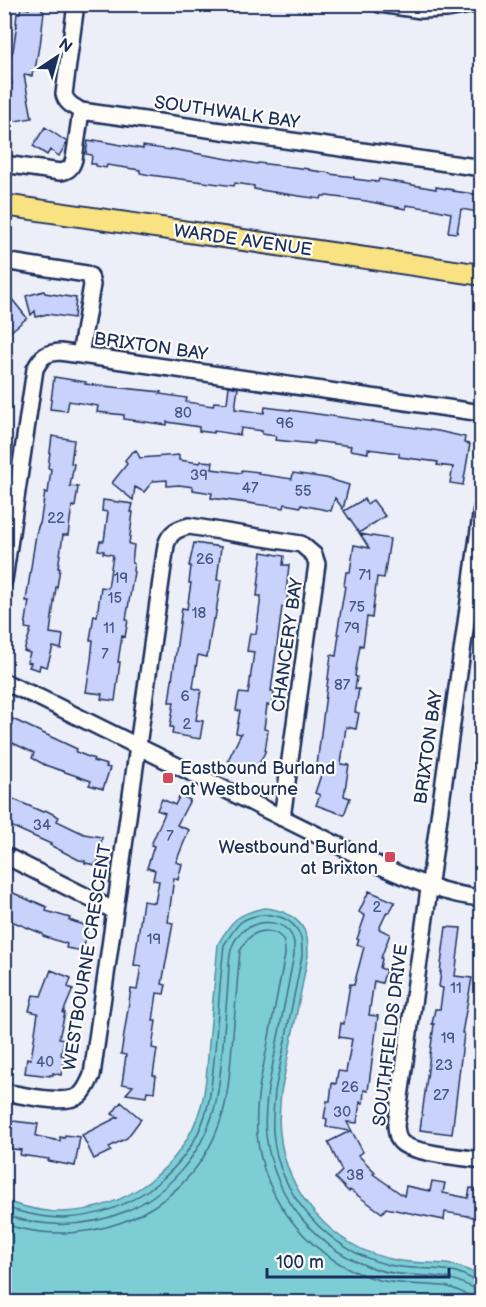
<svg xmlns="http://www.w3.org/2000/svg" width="486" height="1307" viewBox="0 0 486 1307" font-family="'Balsamiq Sans',sans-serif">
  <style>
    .water { fill: #7ccdd4; stroke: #558ea5; stroke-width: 1.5 }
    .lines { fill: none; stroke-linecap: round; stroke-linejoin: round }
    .shore { stroke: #426e8d; stroke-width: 1.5 }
    .building { fill: #c9d2fa; stroke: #1b2f5e; stroke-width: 1.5 }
    .minor-casing { stroke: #1b2f5e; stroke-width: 20 }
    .major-casing { stroke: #1b2f5e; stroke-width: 24 }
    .minor { stroke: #fdfcf7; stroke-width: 15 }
    .major { stroke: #f8e281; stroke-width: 20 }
    .poi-dot { fill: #d1495b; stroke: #fdfcf7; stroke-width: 2 }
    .labels { text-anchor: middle; stroke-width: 4.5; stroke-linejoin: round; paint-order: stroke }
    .number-label { font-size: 15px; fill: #465885 }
    .street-label { font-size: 18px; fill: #1b2f5e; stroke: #fdfcf7 }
    .poi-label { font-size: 18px; fill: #1b2f5e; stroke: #fdfcf7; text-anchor: start }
  </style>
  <rect width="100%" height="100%" fill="#edeff8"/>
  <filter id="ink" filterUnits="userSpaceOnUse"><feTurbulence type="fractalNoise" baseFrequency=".0167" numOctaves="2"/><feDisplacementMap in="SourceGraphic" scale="12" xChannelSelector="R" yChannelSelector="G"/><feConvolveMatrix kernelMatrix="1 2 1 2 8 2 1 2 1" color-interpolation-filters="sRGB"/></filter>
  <g filter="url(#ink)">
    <path class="water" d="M264 908C282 909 302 918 307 937 308 942 308 950 308 956L281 1092C280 1106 278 1119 280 1133 286 1193 331 1246 391 1259 409 1264 427 1262 446 1264 458 1265 469 1270 480 1276L481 1277V1302H5V1201C23 1207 42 1212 62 1212 127 1210 183 1168 201 1106 207 1086 207 1064 209 1043 212 1010 215 977 218 944 232 920 237 914 264 908Z"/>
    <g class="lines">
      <path class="shore" d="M4 1207C23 1213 43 1218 63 1218 129 1216 192 1171 208 1105 212 1087 213 1069 215 1050 218 1015 220 980 224 945 229 938 234 928 241 922 260 909 293 913 301 938 302 943 302 951 302 956L275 1091C274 1105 272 1118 273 1132 278 1195 327 1250 389 1265 410 1270 431 1267 452 1271 461 1273 469 1277 477 1282H482
        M4 1215C45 1228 85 1228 124 1212 168 1194 201 1155 214 1110 219 1093 220 1074 222 1056 224 1032 226 1008 228 984 229 973 228 957 232 947 234 940 242 930 249 927 264 919 289 921 294 942 294 946 294 951 294 955L268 1089C266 1104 264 1120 266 1135 274 1199 318 1252 379 1270 402 1277 425 1274 447 1278 460 1280 470 1289 482 1289
        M4 1224C97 1254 199 1207 224 1109 229 1089 230 1067 232 1046 235 1014 237 982 240 951 243 946 245 942 249 938 258 929 276 928 283 940 285 944 285 950 285 955L259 1088C257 1104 256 1119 257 1134 263 1202 313 1262 379 1280 400 1285 421 1284 443 1286 457 1287 467 1298 482 1298"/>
    </g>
    <path class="building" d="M29 4H43L42 11 44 12 40 46H39L35 70H33L32 76 24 75 32 118 10 122 9 116H6L4 109V85L12 84 8 61H10L12 51H13L17 23H16L17 13H20L21 7 29 9Z
      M45 127 67 142 59 156 50 150 47 155 33 146Z
      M94 140 143 149V146L171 150V149L257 164 258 163 309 169V170L330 173V174L354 177V179L378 182 379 179 436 189V187L453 190V191L481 195 478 212 461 209 457 233 448 232 451 213 433 209 406 205V209L366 201 327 196H322L321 199 299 196 254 189V186L235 183 234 186 150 175 140 173V170L107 165 106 168 96 166V164H91L92 155 86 154 88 141 94 142Z
      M44 291 45 293 76 298 74 318 47 314 36 317 35 311 31 315 26 296Z
      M11 298 27 318 4 337V304Z
      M54 377 86 382 85 384 161 392 160 394 187 398 186 402 213 406 214 402 227 403 229 386 238 388 235 409 264 413 265 407 289 410 438 431 465 437 464 443 470 444 463 485 450 483 453 467 437 465 438 462 399 457V453L368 449V453L350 450 351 446 314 441V444L275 440 276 436 262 434V431L241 428 240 435 214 431V433L199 431V427L167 422V425L124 419V415L97 412 98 406 69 401 67 411 50 409Z
      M52 436 74 440 71 463 74 464 70 486 78 487 75 507 72 506 68 535H63L58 568H60L57 587H56L50 633 63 635 61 649 53 647 47 667 40 665 39 670 29 667 31 663 27 662 30 653 24 651 31 629 25 628 29 601H26L36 534 39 524H40L45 492 48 493 51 469 48 468Z
      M136 450 140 458 179 455V460L200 463 201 461 213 462 212 469 241 473 242 470 259 472 258 474 292 479 293 473 326 478 349 485 343 509 335 498 331 511 301 505V507L285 504 284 508 211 498 212 493 193 490V487L179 485 167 486V480L153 481 144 492 135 487 133 500 112 483 127 464 125 460 131 453Z
      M364 499 367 504 373 500 385 516 359 533 344 511Z
      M103 500 133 504 131 512H133L129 544 134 545 132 563 134 564 133 571 134 572 126 620H128L125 637 122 636 118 662H120L115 701 101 699 102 694 86 692 91 660 93 640H90L94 615 97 616 101 587 108 588 113 555 103 553 104 551 98 550 100 541H104L108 512 102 511Z
      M360 534 390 539 384 578 377 577 372 618 367 617 363 646 360 645 355 676 357 677 355 689H359L355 712 359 713 356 729 346 727 341 764 349 765 344 796 350 798 344 815 316 805 320 795 315 793 324 766 317 765 331 655 336 656 339 634H337L345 586H344L346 572H350L354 545 369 548Z
      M194 543 221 547 217 580H221L215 619H213L207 657 198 655 193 688 201 690 196 720 203 721 200 739 172 734 173 727H170L174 702H169L182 608 187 609 191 583H189L191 566H189Z
      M262 552 284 556 283 565H289L286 593H288L286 607H282L271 691H274L272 706 267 705 264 729 268 730 265 752 254 774 228 760 241 734 236 733 240 711 236 710 239 693 248 694 249 688 254 652 247 651 250 633 256 634 261 596H257Z
      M4 715 77 749 76 752 94 759 93 761 107 765 106 767 110 768 103 789 89 785 91 781 45 765 32 758 34 753 4 739Z
      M4 795 43 812 45 810 59 817 57 821 84 834 102 837 98 863H96V865L85 863V861L79 860 50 845 51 844 4 823Z
      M180 795 190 800 177 825 189 830 176 862 182 864 178 880 174 878 168 922 173 923 162 984 166 985 164 994 157 993 153 1021H156L152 1048 157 1049 153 1075 156 1076 154 1092 147 1091 146 1097 126 1094 133 1086 122 1084 126 1055 121 1054 131 989 137 990 141 966 134 965 143 901 155 903 159 881 153 880 155 870 147 868 154 846 151 845 165 813 157 810 162 799 175 805Z
      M7 890 33 902V901L47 907 46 911 70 918 69 920 87 926 86 930 87 931 83 951 66 948 67 944 43 936V934L4 918V895Z
      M369 891 395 902 389 913 387 912 379 929 390 934 381 958 382 959 380 968 386 970 382 983 374 981 369 1015 378 1016 368 1091 364 1090 363 1103 360 1102 357 1123 347 1122 363 1152 358 1155 375 1172 373 1174 404 1196 406 1186 430 1191 432 1181 445 1183 443 1193 468 1198 470 1188 482 1189 480 1218 445 1212 444 1220 386 1208 382 1213 350 1190 349 1192 335 1178 342 1171 328 1142 350 1131 326 1127 327 1119 324 1118 327 1101H330L332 1083 336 1084 338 1071 346 1072 352 1039 339 1037 341 1023 344 1024 345 1016 350 984 354 985 364 947 357 944 359 940 357 939 365 916 359 912Z
      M446 927 461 928 455 976 472 978 462 1033H464L452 1134 420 1130 434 1024H432L435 1009H440L443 988 439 987 441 972H440Z
      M51 970 71 978 68 987 73 989 63 1013H65L59 1038 64 1039 61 1055 65 1056 64 1065H63L61 1075 53 1073V1075H50V1076L25 1073 27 1058 31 1059 38 1013 29 1011 33 995 41 996Z
      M121 1102 141 1119 127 1138 109 1147 111 1151 94 1159 82 1135 118 1117 112 1114Z
      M4 1120 38 1124 36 1136 60 1141V1137L64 1138 65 1135 80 1137 75 1166 48 1161 49 1159 20 1155 21 1150 4 1148Z"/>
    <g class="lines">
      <g class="minor-casing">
        <path id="minor" d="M76 4 64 94C66 103 73 106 81 111L482 168
          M380 4 421 10 447 9 476 4
          M4 164 60 172C69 171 72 167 74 159L81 111
          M4 261 86 274 90 276 92 285 80 355
          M482 508 396 1126C397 1133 397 1139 402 1143 413 1153 465 1158 482 1160
          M4 580 35 369C42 356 45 353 60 352L482 413
          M4 682 38 697 380 866C412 880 446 895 482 898
          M4 855 115 911
          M4 1092C22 1095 66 1106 80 1095 86 1090 89 1082 92 1075L166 545C170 532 177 529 189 526L301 544 314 555 317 564 282 818"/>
      </g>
      <g class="major-casing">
        <path id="major" d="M4 205 482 275"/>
      </g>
      <use href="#minor" class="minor"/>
      <use href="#major" class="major"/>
    </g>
  </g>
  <g class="poi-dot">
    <rect x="162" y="772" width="12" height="12" rx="3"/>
    <rect x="384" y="851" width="12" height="12" rx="3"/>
  </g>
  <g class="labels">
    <g class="number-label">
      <text x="183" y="418">80</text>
      <text x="285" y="428">96</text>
      <text x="199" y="480">39</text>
      <text x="250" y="493">47</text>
      <text x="303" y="496">55</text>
      <text x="56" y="523">22</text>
      <text x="205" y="564">26</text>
      <text x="365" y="580">71</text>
      <text x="121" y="583">19</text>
      <text x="115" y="603">15</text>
      <text x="357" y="612">75</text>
      <text x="199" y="618">18</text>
      <text x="109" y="633">11</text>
      <text x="352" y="633">79</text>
      <text x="105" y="659">7</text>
      <text x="342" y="690">87</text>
      <text x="185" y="701">6</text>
      <text x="187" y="729">2</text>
      <text x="42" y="830">34</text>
      <text x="170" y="841">7</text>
      <text x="377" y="912">2</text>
      <text x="154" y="944">19</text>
      <text x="456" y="993">11</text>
      <text x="448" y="1043">19</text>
      <text x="45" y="1067">40</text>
      <text x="444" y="1070">23</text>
      <text x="350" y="1092">26</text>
      <text x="441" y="1100">27</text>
      <text x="342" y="1117">30</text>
      <text x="355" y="1180">38</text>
    </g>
    <g class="street-label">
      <text transform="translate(227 112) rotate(8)" y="6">SOUTHWALK BAY</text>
      <text transform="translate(243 240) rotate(8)" y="6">WARDE AVENUE</text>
      <text transform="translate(151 346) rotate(8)" y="6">BRIXTON BAY</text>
      <text transform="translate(287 645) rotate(-82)" y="6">CHANCERY BAY</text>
      <text transform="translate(428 747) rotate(-82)" y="6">BRIXTON BAY</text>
      <text transform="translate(87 957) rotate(-81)" y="6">WESTBOURNE CRESCENT</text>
      <text transform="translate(390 1035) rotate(-83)" y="6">SOUTHFIELDS DRIVE</text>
    </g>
    <g class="poi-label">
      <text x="180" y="774">Eastbound Burland<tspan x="180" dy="21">at Westbourne</tspan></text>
      <text x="378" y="853" text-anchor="end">Westbound Burland<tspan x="378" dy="21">at Brixton</tspan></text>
    </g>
  </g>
  <rect width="486" height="1307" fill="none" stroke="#fdfcf7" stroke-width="24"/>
  <rect x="12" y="12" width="462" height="1283" fill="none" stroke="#1b2f5e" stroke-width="2" filter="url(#ink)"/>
  <g transform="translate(57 57) rotate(36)" stroke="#fdfcf7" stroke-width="4.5" paint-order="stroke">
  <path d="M0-4.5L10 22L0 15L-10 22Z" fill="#1b2f5e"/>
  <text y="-9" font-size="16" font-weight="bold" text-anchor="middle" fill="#1b2f5e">N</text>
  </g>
  <path d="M267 1268v9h182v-9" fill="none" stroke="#1b2f5e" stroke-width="3"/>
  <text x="276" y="1268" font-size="18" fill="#1b2f5e" stroke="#fdfcf7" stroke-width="4.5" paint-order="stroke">100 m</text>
</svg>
